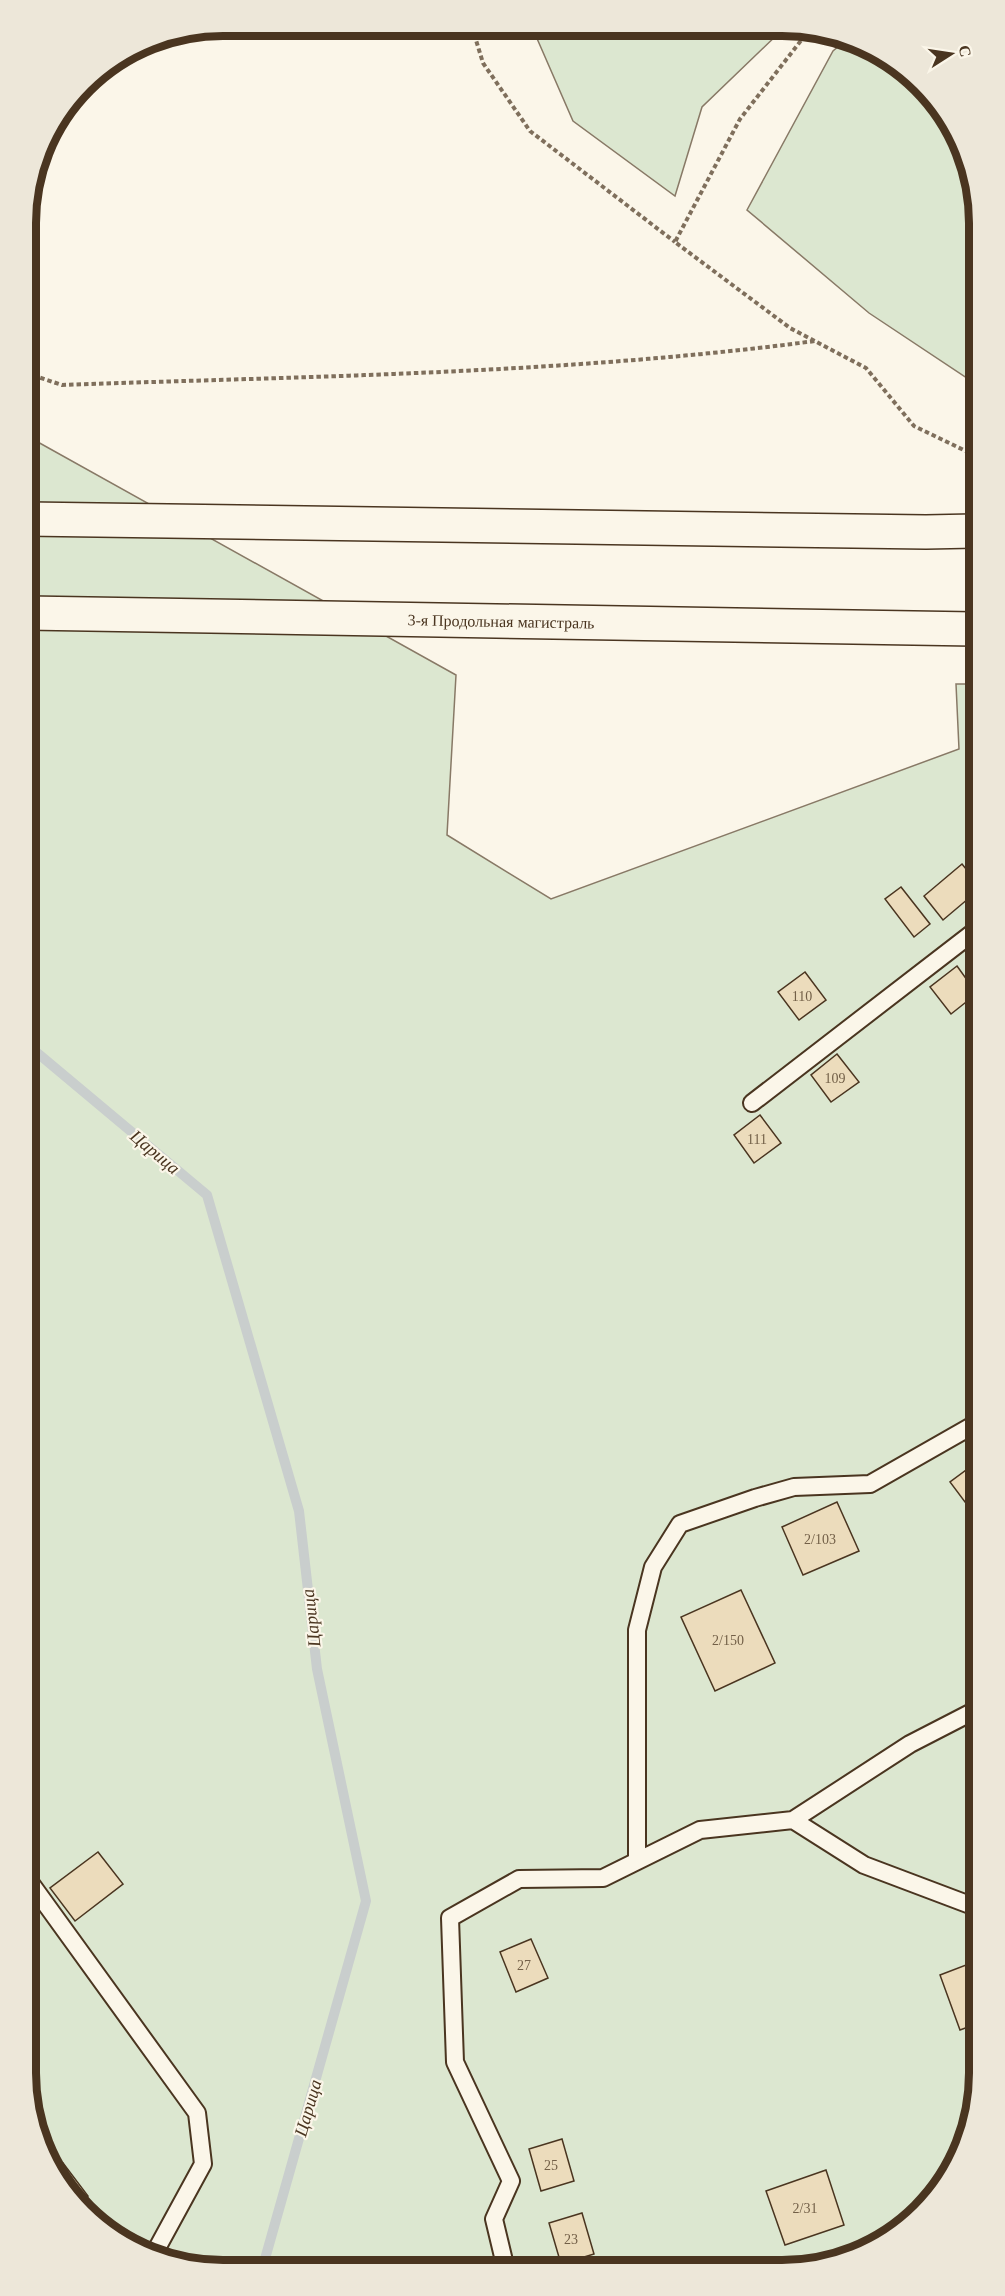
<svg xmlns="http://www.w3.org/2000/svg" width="1005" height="2296" viewBox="0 0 1005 2296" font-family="Georgia,serif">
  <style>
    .green { fill: #dce7d0; stroke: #887966; stroke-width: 1.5 }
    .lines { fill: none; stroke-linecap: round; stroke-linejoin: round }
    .stream { stroke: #c9cecd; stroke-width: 10 }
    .building { fill: #ecdcbc; stroke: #4a3520; stroke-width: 1.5 }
    .lane-casing { stroke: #4a3520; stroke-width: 20 }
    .highway-casing { stroke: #4a3520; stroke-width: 36 }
    .path { stroke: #7f6f5c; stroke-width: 4; stroke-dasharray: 4.5 3; stroke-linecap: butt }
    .lane { stroke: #fbf6e9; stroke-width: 16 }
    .highway { stroke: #fbf6e9; stroke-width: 33 }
    .labels { text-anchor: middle; stroke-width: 4.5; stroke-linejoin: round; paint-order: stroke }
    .number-label { font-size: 14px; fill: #725f47 }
    .street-label { font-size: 16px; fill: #4a3520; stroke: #fbf6e9 }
    .water-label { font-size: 18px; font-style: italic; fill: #4a3520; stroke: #fbf6e9 }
    .rim { fill: none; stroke: #4a3520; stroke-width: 8 }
  </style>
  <rect width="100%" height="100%" fill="#fbf6e9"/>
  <path class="green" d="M532 27 783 29 702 107 675 196 573 121Z
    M845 41 913 75 946 113 973 171V382L869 313 747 210 833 51Z
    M27 436 456 675 447 835 551 899 959 749 956 684H974L979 2087 964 2149 931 2203 892 2237 834 2264 184 2267 92 2221 52 2172 32 2125Z"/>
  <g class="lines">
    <path class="stream" d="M29 1046 207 1195 299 1511 317 1669 366 1901 263 2266"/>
  </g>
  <path class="building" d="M962 864 975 880V893L943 920 924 896Z
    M901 887 930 924 914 937 885 899Z
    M957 966 975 991V995L951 1014 930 987Z
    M805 972 826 1000 799 1020 778 992Z
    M837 1054 859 1082 831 1102 811 1075Z
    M760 1115 781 1143 754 1163 734 1135Z
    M977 1462V1505L971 1510 950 1482Z
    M837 1502 859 1551 803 1575 782 1527Z
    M741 1590 775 1663 715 1691 681 1617Z
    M98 1852 123 1884 75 1921 50 1888Z
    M531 1939 548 1978 516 1992 500 1952Z
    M979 1960V2023L960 2030 940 1975Z
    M562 2139 574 2181 541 2191 529 2149Z
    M63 2163 88 2196 78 2203 52 2171Z
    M826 2170 844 2225 785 2245 766 2191Z
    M582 2213 594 2254 561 2264 549 2223Z"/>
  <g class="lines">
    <g class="lane-casing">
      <path id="lane" d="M752 1103 975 931
        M793 1820 864 1865 978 1908
        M637 1861V1630L653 1567 680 1524 755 1498 794 1487 870 1484 977 1423
        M32 1885 197 2113 203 2164 155 2252
        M505 2265 494 2219 511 2181 455 2062 450 1918 519 1879 603 1878 700 1830 793 1820 910 1744 978 1709"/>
    </g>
    <g class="highway-casing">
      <path id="highway" d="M27 519 926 532 974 531
        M27 613 974 629"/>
    </g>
    <path class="path" d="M472 27 483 63 530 131 675 242
      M810 29 740 119 675 242 790 328 866 368 914 426 974 455
      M26 373 62 385C313 376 566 374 815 341"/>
    <use href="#lane" class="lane"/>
    <use href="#highway" class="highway"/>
  </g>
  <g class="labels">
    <g class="number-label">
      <text x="802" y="1001">110</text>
      <text x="835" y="1083">109</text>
      <text x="757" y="1144">111</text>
      <text x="820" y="1544">2/103</text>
      <text x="728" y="1645">2/150</text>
      <text x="524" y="1970">27</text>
      <text x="551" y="2170">25</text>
      <text x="805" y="2213">2/31</text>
      <text x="571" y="2244">23</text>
    </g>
    <g class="street-label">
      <text transform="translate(501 621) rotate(1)" y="6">3-я Продольная магистраль</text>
    </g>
    <g class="water-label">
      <text transform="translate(155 1152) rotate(40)" y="6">Царица</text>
      <text transform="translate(311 1618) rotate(-97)" y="6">Царица</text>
      <text transform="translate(308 2108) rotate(-74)" y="6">Царица</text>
    </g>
  </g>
  <path d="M0 0H1005V2296H0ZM223 36H782A187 187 0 0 1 969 223V2073A187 187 0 0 1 782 2260H223A187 187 0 0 1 36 2073V223A187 187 0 0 1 223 36Z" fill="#ede7d9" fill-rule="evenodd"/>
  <path class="rim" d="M223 36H782A187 187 0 0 1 969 223V2073A187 187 0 0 1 782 2260H223A187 187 0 0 1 36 2073V223A187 187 0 0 1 223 36Z"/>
  <g transform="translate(951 54) rotate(78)" stroke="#fbf6e9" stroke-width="4.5" paint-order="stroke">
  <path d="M0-4.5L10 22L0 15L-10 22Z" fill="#4a3520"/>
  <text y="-9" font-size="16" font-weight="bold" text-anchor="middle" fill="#4a3520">С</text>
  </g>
</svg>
